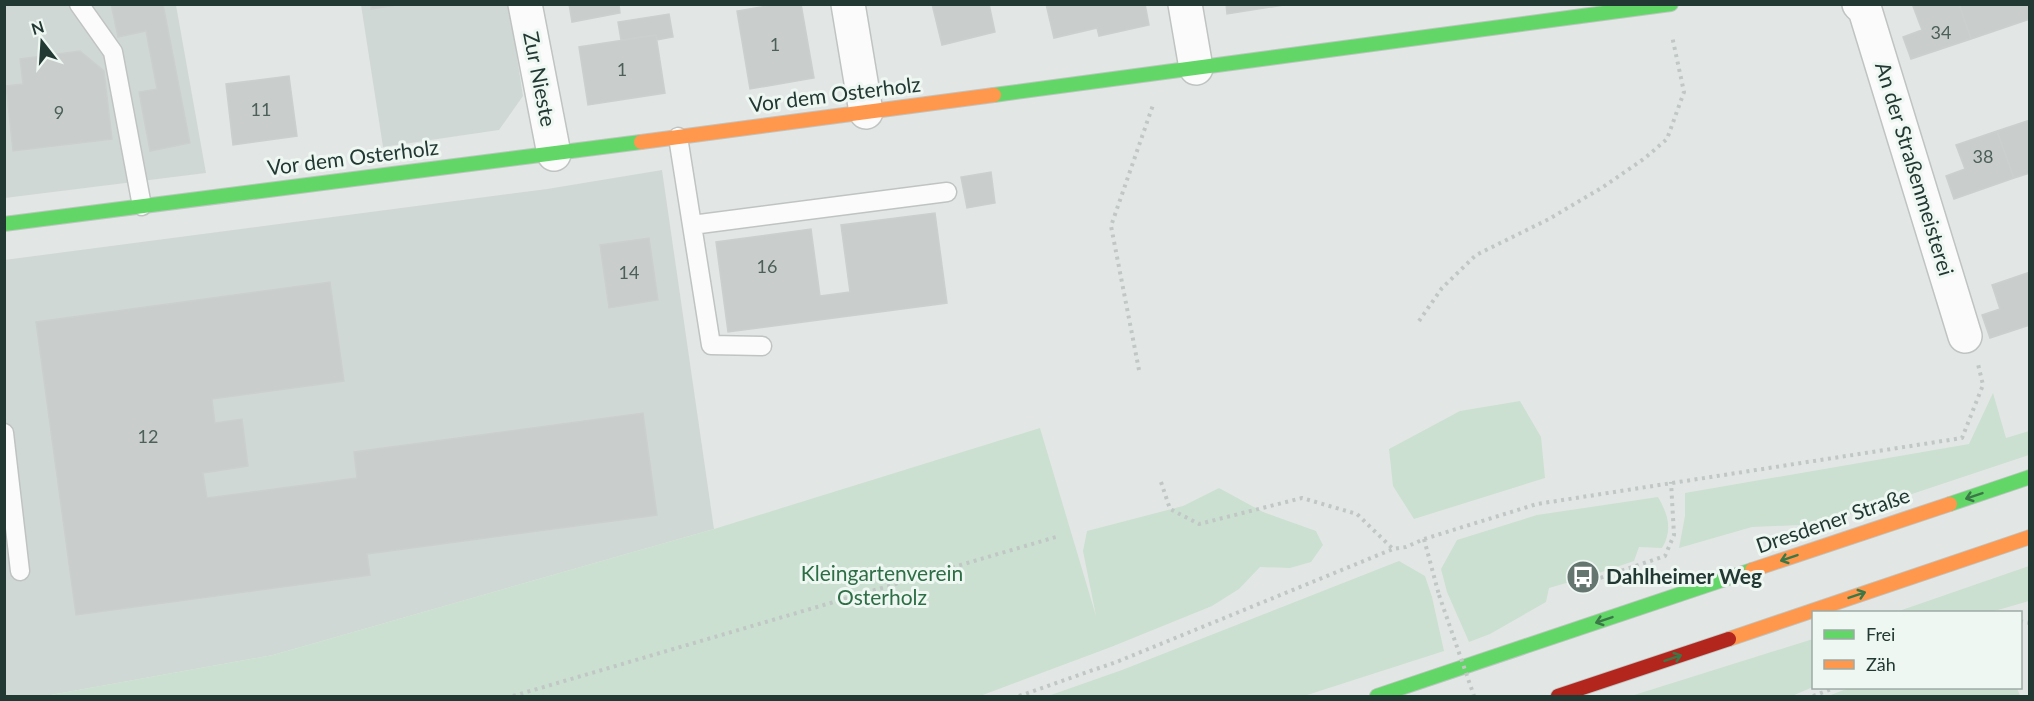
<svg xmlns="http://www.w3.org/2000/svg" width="2034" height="701" viewBox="0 0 2034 701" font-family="Lato,sans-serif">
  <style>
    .built { fill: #d0d8d5 }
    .green { fill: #cbe0d1 }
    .building { fill: #c9cecc; stroke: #cbd0ce; stroke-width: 1.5 }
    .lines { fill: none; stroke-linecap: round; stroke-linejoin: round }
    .lane-casing { stroke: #bfc4c2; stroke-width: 21 }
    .street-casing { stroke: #bfc4c2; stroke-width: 36 }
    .fast-casing { stroke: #bec5c2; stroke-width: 16 }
    .slow-casing { stroke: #bec5c2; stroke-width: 16 }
    .jam-casing { stroke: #bec5c2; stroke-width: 16 }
    .path { stroke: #c0c7c5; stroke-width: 4; stroke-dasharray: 3 4.5; stroke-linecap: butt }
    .lane { stroke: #fbfbfb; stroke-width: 18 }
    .street { stroke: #fbfbfb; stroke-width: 33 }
    .fast { stroke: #63d668; stroke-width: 14 }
    .slow { stroke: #ff974d; stroke-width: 14 }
    .jam { stroke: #b3261e; stroke-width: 14 }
    .path-bridge { stroke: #c0c7c5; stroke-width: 4; stroke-dasharray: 3 4.5; stroke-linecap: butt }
    .oneway { stroke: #3b7848 }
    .labels { text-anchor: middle; stroke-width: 6; stroke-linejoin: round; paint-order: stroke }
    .number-label { font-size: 18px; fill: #4c5f59 }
    .street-label { font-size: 21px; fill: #213932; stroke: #eff7f3 }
    .park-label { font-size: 21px; fill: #2d6e45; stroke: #eff7f3 }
    .poi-label { font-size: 21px; font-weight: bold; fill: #213932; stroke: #eff7f3; text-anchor: start }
  </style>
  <rect width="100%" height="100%" fill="#e2e7e5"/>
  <path class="built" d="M4 5H176L206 173 5 198Z
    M361 5H509L523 96 499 130 383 147Z
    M662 170 714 529 273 655 45 696H5L4 260 547 189Z"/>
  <path class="green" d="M1993 393 2006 438 2029 431V455L1822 524 1752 527 1679 548 1685 516V493L1969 444Z
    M1520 401 1541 437 1545 478 1414 519 1393 486 1389 449 1460 411Z
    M1040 428 1096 616 1083 551 1087 531 1183 506 1219 488 1263 512 1316 531 1323 545 1311 562 1290 568 1260 567 1239 589 1212 606 1111 647 980 696H45L273 655 714 529Z
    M1658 497C1668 514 1673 530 1662 548L1639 547 1634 561 1596 574 1594 570 1572 577 1573 581 1549 588 1546 602 1490 634 1469 642 1447 592 1441 569 1457 540 1537 515Z
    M1399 561 1425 576 1432 597 1444 651 1304 696H1048L1122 670Z
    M2029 566V601L1991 612H1896Z
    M1813 639V687L1792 696H1631Z
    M1849 688H2017L2020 696H1828Z"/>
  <path class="building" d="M111 4H163L190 143 150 151 139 92 157 89 146 31 118 37Z
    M371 4H403L371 9Z
    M569 4H619L620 13 572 22Z
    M779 4H801L814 78 750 89 737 11Z
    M932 4H989L995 32 942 45Z
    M1046 4H1145L1149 25 1099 36 1097 28 1054 38Z
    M1226 4H1290L1227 14Z
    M1917 4H1959L1971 39 1911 59 1903 37 1922 30 1913 6Z
    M1959 4H2028L2030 19 1971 39Z
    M669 14 673 37 657 40 656 35 621 40 618 22Z
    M656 35 665 93 588 105 579 47Z
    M80 51 104 71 112 139 13 151 6 86 23 84 20 59Z
    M289 76 297 136 233 145 226 84Z
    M2030 120V173L2014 178 1997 131Z
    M1997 131 2014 178 1954 199 1946 176 1965 169 1956 145Z
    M991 172 995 203 967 208 961 177Z
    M935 213 947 303 728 332 716 242 811 229 820 296 850 292 841 225Z
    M649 238 658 300 609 308 600 245Z
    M2030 272V325L1990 338 1982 315 2000 309 1992 285Z
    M330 282 344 381 212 399 215 423 242 419 248 466 203 473 207 498 357 478 354 452 643 413 657 515 367 554 370 575 76 615 36 322Z"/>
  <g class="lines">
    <g class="lane-casing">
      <path id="lane" d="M79 4 113 52 142 206
        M678 137 711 345 762 346
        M692 225 947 192
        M4 433 20 571"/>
    </g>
    <g class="street-casing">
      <path id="street" d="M525 4 554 154
        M848 4 866 112
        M1185 4 1196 68
        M1859 4 1865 10 1965 336"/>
    </g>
    <g class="fast-casing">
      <path id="fast" d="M994 95 1671 4
        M4 224 641 142
        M1950 504 2030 477
        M1377 696 1752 570"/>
    </g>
    <g class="slow-casing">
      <path id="slow" d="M641 142 994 95
        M1752 570 1950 504
        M1729 639 2030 537"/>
    </g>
    <g class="jam-casing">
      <path id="jam" d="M1558 696 1729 639"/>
    </g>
    <path class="path" d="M1419 321 1442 288 1476 255 1549 219 1603 187 1645 158 1667 139 1684 92 1672 36
      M1139 370 1111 226 1153 105
      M1161 482 1170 509 1199 524 1302 498 1357 514 1393 549
      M1424 539 1439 595
      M1583 577 1585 583 1665 556 1674 535 1671 482
      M2020 621 2030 623
      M513 696 1056 537
      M1019 696 1119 661 1393 549 1406 547 1424 539 1537 504 1962 438 1983 385 1978 364
      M1813 696 1834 688"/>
    <use href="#lane" class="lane"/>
    <use href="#street" class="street"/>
    <use href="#fast" class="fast"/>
    <use href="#slow" class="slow"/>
    <use href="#jam" class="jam"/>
    <path class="path-bridge" d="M1439 595 1474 696"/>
  </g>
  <defs><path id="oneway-shaft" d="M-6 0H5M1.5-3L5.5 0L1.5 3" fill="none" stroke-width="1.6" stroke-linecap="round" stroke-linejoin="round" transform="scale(1.5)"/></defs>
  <g class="oneway">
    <use href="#oneway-shaft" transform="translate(1974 496) rotate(161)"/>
    <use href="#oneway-shaft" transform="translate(1789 558) rotate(161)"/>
    <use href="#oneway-shaft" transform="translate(1857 595) rotate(-19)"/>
    <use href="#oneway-shaft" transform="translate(1604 620) rotate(161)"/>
    <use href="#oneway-shaft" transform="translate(1673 658) rotate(-19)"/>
  </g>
  <defs>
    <g id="bus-disc" transform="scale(1.725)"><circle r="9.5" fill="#657671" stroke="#eff7f3"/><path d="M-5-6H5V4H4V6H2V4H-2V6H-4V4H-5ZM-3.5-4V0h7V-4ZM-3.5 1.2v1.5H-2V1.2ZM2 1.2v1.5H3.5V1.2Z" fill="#fff"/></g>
  </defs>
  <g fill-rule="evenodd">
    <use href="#bus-disc" x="1583" y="577"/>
  </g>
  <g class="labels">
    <g class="number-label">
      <text x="1941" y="39">34</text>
      <text x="775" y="51">1</text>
      <text x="622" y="76">1</text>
      <text x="261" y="116">11</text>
      <text x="59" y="119">9</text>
      <text x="1983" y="163">38</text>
      <text x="767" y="273">16</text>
      <text x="629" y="279">14</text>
      <text x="148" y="443">12</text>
    </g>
    <g class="street-label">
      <text transform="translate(539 79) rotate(79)" y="7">Zur Nieste</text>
      <text transform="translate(835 95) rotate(-7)" y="7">Vor dem Osterholz</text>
      <text transform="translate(353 158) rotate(-7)" y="7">Vor dem Osterholz</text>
      <text transform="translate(1914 169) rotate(73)" y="7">An der Straßenmeisterei</text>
      <text transform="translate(1833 521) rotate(-19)" y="7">Dresdener Straße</text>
    </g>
    <g class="park-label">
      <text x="882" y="581">Kleingartenverein<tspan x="882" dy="24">Osterholz</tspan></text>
    </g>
    <g class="poi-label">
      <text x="1606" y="584">Dahlheimer Weg</text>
    </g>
  </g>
  <rect width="2034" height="701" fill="none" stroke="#213932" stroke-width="12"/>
  <rect x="1812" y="611" width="210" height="78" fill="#eff7f3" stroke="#9daba6" stroke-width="1.5"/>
  <rect x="1824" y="630" width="30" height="9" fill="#63d668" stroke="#9daba6" stroke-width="1.5"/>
  <text x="1866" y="641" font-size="18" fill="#213932">Frei</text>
  <rect x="1824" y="660" width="30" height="9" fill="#ff974d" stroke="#9daba6" stroke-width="1.5"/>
  <text x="1866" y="671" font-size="18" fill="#213932">Zäh</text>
  <g transform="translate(42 42) rotate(343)" stroke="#eff7f3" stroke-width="4.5" paint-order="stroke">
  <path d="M0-4.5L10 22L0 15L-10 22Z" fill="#213932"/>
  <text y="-9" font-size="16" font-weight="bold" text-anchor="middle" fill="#213932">N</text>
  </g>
</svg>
